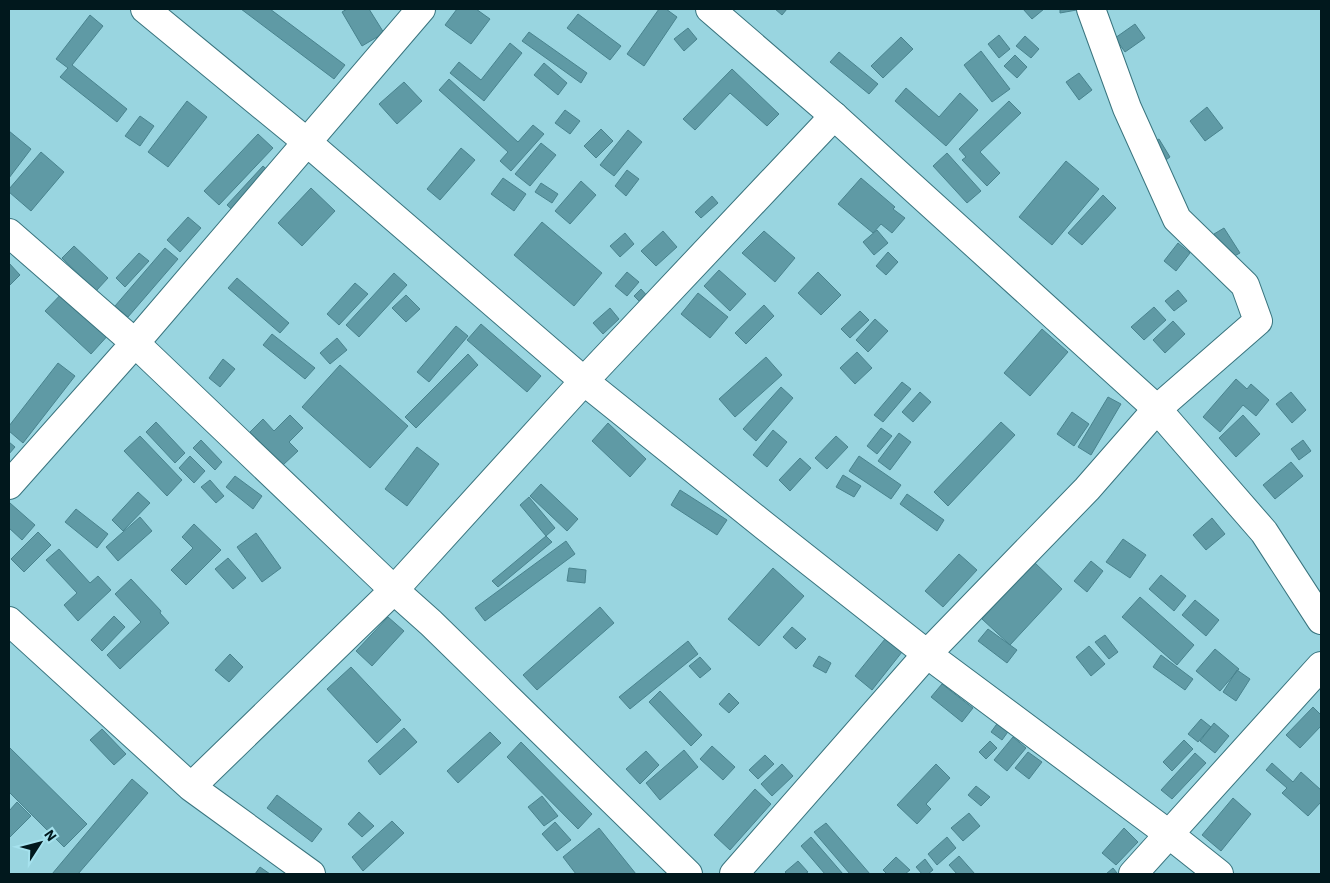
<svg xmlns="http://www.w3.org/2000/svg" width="1330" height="883" viewBox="0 0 1330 883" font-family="'IBM Plex Sans',sans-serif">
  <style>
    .building { fill: #5f9aa5; stroke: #49838e }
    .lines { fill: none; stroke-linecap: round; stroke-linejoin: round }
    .street-casing { stroke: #39747e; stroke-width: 30 }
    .secondary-casing { stroke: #39747e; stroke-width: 30 }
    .street { stroke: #fff; stroke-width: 28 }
    .secondary { stroke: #fff; stroke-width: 28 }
  </style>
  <rect width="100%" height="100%" fill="#99d5e0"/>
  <path class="building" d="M241 9H270L345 65 334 79Z
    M347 9H369L384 33 362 46 342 12Z
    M457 9H476L490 19 471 44 445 25Z
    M659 9H666L677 17 644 66 627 54Z
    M775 9H787L782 15Z
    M1023 9H1044L1032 19Z
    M1060 9H1082L1060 13Z
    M578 14 621 46 610 60 567 28Z
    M90 15 103 26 72 65 127 109 117 122 60 77 68 68 56 59Z
    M1135 24 1145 38 1125 52 1115 38Z
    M688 28 697 39 684 51 674 39Z
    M529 32 587 73 581 83 522 41Z
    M999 35 1010 49 999 58 988 44Z
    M1025 36 1039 49 1031 58 1016 46Z
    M901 37 913 49 883 78 871 66Z
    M510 43 522 53 484 101 450 73 459 62 481 80Z
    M981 51 1010 89 992 102 964 65Z
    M839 52 878 84 869 94 830 62Z
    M1015 55 1027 67 1017 78 1004 66Z
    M544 63 567 83 558 95 534 75Z
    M732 69 779 114 767 126 730 93 695 130 683 119Z
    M1079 73 1092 90 1079 100 1066 82Z
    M449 79 518 142 533 125 544 134 511 171 500 161 508 152 439 90Z
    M404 82 422 101 397 124 379 104Z
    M906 88 939 117 960 93 978 110 946 146 895 101Z
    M187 101 207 117 168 167 148 152Z
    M1009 101 1021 113 980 152 1000 173 987 186 962 160 966 157 959 149Z
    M1207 107 1223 128 1205 141 1190 121Z
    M565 110 580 121 570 134 555 123Z
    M140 116 154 126 140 146 125 136Z
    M601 129 613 141 596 158 584 146Z
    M628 130 642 142 614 176 600 165Z
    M9 131 31 149 9 178Z
    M258 134 273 148 219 205 204 191Z
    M1159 139 1170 157 1160 164 1148 145Z
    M541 143 556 155 530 186 515 174Z
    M461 148 475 160 440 200 427 189Z
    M41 152 64 172 31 211 9 192V189Z
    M947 153 981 191 967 203 933 166Z
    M1066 161 1099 189 1052 245 1019 217Z
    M263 166 274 176 238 215 227 205Z
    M627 170 639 179 626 196 615 186Z
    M503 178 526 194 514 211 491 194Z
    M861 178 895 207 893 209 905 218 892 233 881 224 873 233 838 204Z
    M581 181 596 195 570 224 555 211Z
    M541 183 558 194 552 203 535 192Z
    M311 188 335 211 302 246 278 223Z
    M1103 195 1116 208 1082 245 1068 233Z
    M712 196 718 203 701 218 695 212Z
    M188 217 201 228 180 252 167 240Z
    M542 222 602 273 574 306 514 255Z
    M1224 228 1240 253 1229 259 1214 234Z
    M877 230 888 243 874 255 863 242Z
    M663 231 677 247 656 266 641 251Z
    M764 231 795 258 775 282 742 253Z
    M625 233 634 244 620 257 610 246Z
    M1178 243 1190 253 1176 271 1164 261Z
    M74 246 108 278 96 291 62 258Z
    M165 248 178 259 128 317 115 306Z
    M888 252 898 262 886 275 876 266Z
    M139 253 149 261 125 287 116 278Z
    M9 263 20 275 9 286Z
    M719 270 746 294 730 311 704 286Z
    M627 272 639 282 627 296 615 286Z
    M818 272 841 295 821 315 798 293Z
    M394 273 407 285 359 337 346 325Z
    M237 278 289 323 280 333 228 288Z
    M355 283 368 294 339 325 327 314Z
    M66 289 111 332 91 354 45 311Z
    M641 289 650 299 644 306 634 296Z
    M1178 290 1187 301 1174 311 1165 301Z
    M698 293 728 317 710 338 681 314Z
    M406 295 420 309 406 322 392 308Z
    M764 305 774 316 746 344 735 333Z
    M1154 307 1166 320 1144 340 1131 327Z
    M610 308 619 319 603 334 593 323Z
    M860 311 869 320 850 338 841 329Z
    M875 319 888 331 868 352 856 340Z
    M1173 321 1185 334 1165 353 1153 340Z
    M481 324 541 376 527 392 467 340Z
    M456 326 468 336 429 382 417 372Z
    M1042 329 1068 352 1030 396 1004 373Z
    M272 334 315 368 305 379 263 345Z
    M337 338 347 350 330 364 320 353Z
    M857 352 872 368 855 384 840 368Z
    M468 354 478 365 416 428 405 417Z
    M766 357 782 375 735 417 719 399Z
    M223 359 235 369 220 387 209 378Z
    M58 363 75 376 23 443 9 431V426Z
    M340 365 408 426 370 468 302 407Z
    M1236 379 1247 389 1251 384 1269 400 1256 416 1243 405 1220 432 1203 417Z
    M902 382 911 389 883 422 874 415Z
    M781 387 793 398 756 441 743 429Z
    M920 392 931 402 913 422 902 412Z
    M1291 392 1306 410 1292 423 1276 404Z
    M1108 397 1121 404 1091 455 1078 447Z
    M1072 412 1089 424 1074 446 1057 434Z
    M290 415 303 428 289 442 298 451 283 465 250 432 263 419 274 431Z
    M1243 415 1260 434 1236 457 1219 438Z
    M156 422 185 453 175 463 146 432Z
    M1001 422 1015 435 948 506 934 492Z
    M608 423 646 459 630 477 592 441Z
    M881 428 892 436 877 454 867 446Z
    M773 430 787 442 767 467 753 455Z
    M899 433 911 442 890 470 878 461Z
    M140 436 182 480 167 496 124 451Z
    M836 436 848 447 827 469 815 458Z
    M201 440 222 462 215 470 193 448Z
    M1303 440 1311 451 1299 460 1291 449Z
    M9 442 15 447 9 454Z
    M417 447 439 464 407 506 385 489Z
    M190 456 205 471 194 483 179 468Z
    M859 456 901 485 891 499 849 471Z
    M800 458 811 468 790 491 779 480Z
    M1291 462 1303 476 1275 499 1263 485Z
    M843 475 861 486 854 497 836 487Z
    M235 476 262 496 253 509 226 487Z
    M210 480 224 496 216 503 201 487Z
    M541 484 578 519 567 531 530 496Z
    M680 490 727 520 717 535 671 505Z
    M138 492 150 503 123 531 112 520Z
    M907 494 944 520 937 531 900 504Z
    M529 497 555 528 546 536 520 505Z
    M10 503 35 525 22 540 9 528V504Z
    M76 509 108 534 97 548 65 522Z
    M140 517 152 531 118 561 106 547Z
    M1212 518 1225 534 1206 550 1193 535Z
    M194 524 221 550 186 585 171 570 193 548 182 537Z
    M38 532 51 545 24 572 11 559Z
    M256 533 281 568 262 582 237 547Z
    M546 536 552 542 498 587 492 581Z
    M1123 539 1146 555 1130 578 1106 562Z
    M566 541 575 554 485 621 475 608Z
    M59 549 90 583 98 576 111 590 78 621 64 605 77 593 46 560Z
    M959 554 977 570 943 607 925 591Z
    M228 558 246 578 233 589 215 569Z
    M1091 561 1103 571 1087 592 1074 581Z
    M1034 562 1062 589 1010 645 982 619Z
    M569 568 586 570 585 583 567 581Z
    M773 568 804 596 759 646 728 619Z
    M1161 575 1186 596 1174 611 1149 589Z
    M131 579 161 611 160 613 169 623 120 669 107 655 141 622 115 594Z
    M1140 597 1194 645 1177 665 1122 617Z
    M1195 600 1219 620 1206 636 1182 615Z
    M600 607 614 623 537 690 523 675Z
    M114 616 125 627 102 651 91 640Z
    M388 617 404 631 372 666 356 651Z
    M792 627 806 639 796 649 783 637Z
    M988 629 1017 650 1007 663 978 641Z
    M1105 635 1118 652 1109 659 1095 642Z
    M885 639 902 652 872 690 855 676Z
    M688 641 698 654 630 709 619 697Z
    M1089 646 1105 664 1091 676 1076 657Z
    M1215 649 1239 669 1220 691 1196 671Z
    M230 654 243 667 229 682 215 670Z
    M1161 655 1193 679 1185 690 1153 667Z
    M819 656 831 663 826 673 813 666Z
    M700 657 711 669 700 678 689 666Z
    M351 667 401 720 377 743 327 689Z
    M1237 670 1250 679 1236 701 1223 692Z
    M942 684 973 708 962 722 931 697Z
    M660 691 702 735 691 746 649 702Z
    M729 693 739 703 729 713 719 704Z
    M1313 707 1321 715V726L1300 748 1286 735Z
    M1201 719 1211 727 1198 742 1188 734Z
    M999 721 1010 729 1002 740 991 732Z
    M1214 723 1229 736 1215 753 1200 741Z
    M404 728 417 742 380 775 368 761Z
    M102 729 126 754 114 765 90 740Z
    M490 732 501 743 458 783 447 771Z
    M1013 737 1026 748 1007 771 994 760Z
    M1184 740 1193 749 1172 771 1163 762Z
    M990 741 997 748 986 759 979 752Z
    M521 742 592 814 578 829 507 757Z
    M712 746 735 767 723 780 700 759Z
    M9 747 87 824 64 847 9 792Z
    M684 750 698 767 660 800 646 783Z
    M646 751 659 765 640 784 626 769Z
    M1028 752 1042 762 1029 779 1015 768Z
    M1195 753 1206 763 1172 799 1161 790Z
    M765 755 774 764 758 779 749 770Z
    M1272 763 1293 782 1301 772 1321 790V802L1308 816 1282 793 1287 788 1266 770Z
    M782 764 793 776 772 796 761 784Z
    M936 764 950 778 926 804 931 809 917 824 897 805Z
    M132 779 148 793 78 874H52Z
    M976 786 990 797 981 806 968 795Z
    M755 789 771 804 730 850 714 835Z
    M277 795 322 829 312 842 267 808Z
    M542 796 558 816 544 826 528 807Z
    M1233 798 1251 814 1221 851 1202 835Z
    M17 802 31 816 9 838V811Z
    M359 812 374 826 362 837 348 824Z
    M969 813 980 826 963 841 951 828Z
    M392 821 404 833 363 871 352 857Z
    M555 822 571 840 557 851 542 834Z
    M826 823 870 874H850L814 832Z
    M599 828 636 874H576L563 857Z
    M1124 828 1138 842 1116 865 1102 853Z
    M811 837 843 874H825L801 846Z
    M947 837 956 848 937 865 928 854Z
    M959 856 975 874H957L949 865Z
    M896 857 910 870 905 874H887L883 870Z
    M925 859 933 870 928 874H922L916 867Z
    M798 861 808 872 805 874H787L785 872Z
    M260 867 270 874H255Z
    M1113 868 1117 873 1106 874Z"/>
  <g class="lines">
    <g class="street-casing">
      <path id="street" d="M145 9 308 143 584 381 766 527 927 654 1170 835 1219 874
        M9 233 135 343 394 590 431 623 688 874
        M9 485 135 343 421 9
        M9 621 191 787 311 874
        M191 787 394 590 584 381 834 116
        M734 874 927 654 1087 489 1157 409 1258 321 1245 285 1177 219 1127 108 1091 9
        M1133 874 1321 666"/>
    </g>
    <g class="secondary-casing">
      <path id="secondary" d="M710 9 834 116 1157 409 1264 532 1321 620"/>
    </g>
    <use href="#street" class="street"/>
    <use href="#secondary" class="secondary"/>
  </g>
  <rect width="1330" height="883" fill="none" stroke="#01181d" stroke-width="20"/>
  <g transform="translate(40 843) rotate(54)" stroke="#a6e2ee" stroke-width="4" paint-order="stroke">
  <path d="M0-4L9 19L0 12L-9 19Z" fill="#01181d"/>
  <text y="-8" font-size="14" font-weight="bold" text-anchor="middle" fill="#01181d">N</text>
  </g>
</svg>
